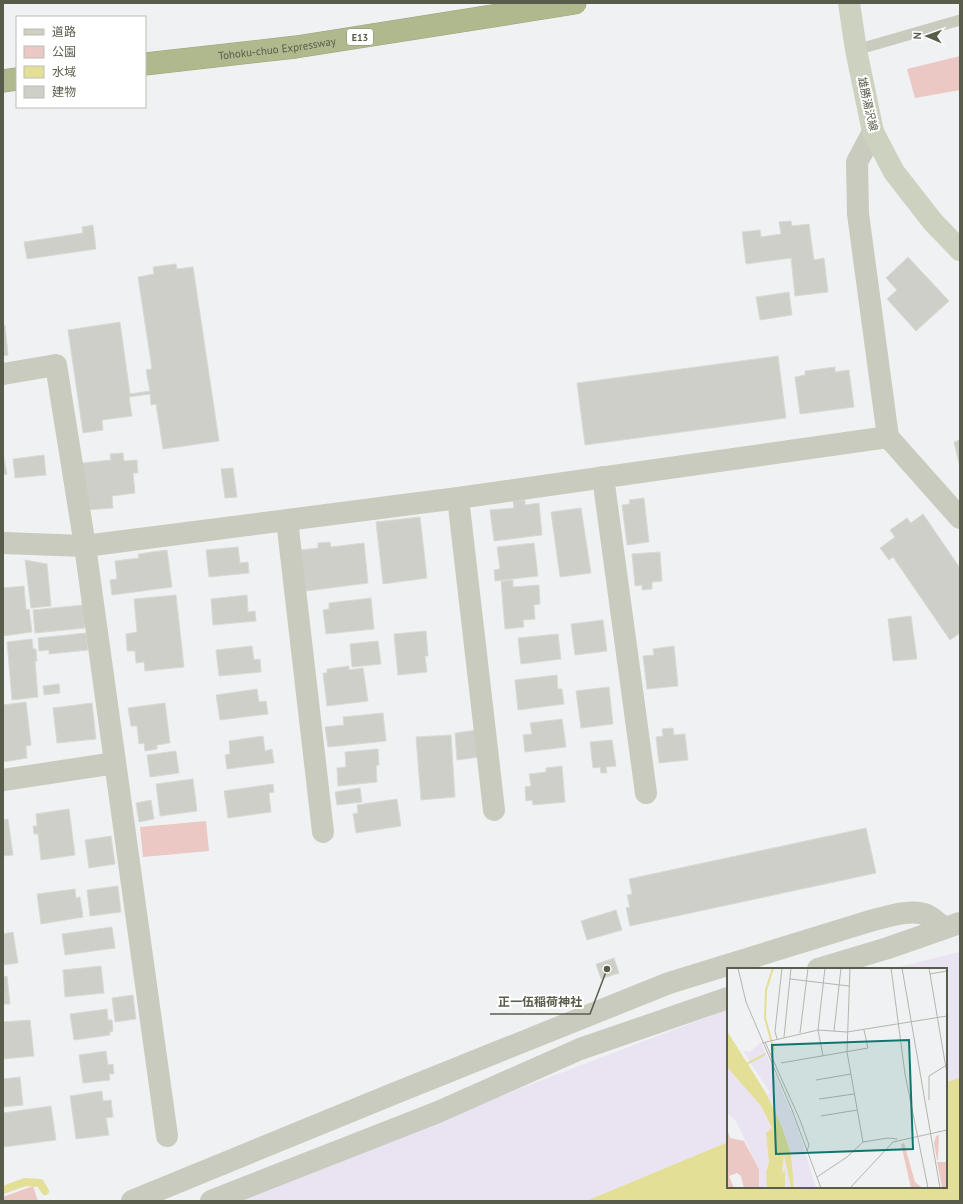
<svg xmlns="http://www.w3.org/2000/svg" width="963" height="1204" viewBox="0 0 963 1204" font-family="'PT Sans','Noto Sans JP',sans-serif">
  <style>
    .green { fill: #ebc8c4 }
    .sand { fill: #e9e3f2 }
    .water { fill: #e3df96 }
    .lines { fill: none; stroke-linecap: round; stroke-linejoin: round }
    .stream { stroke: #e3df96; stroke-width: 8 }
    .building { fill: #cdcfc8; stroke: #d8dbd5 }
    .motorway-casing { stroke: #9aa579; stroke-width: 23 }
    .service { stroke: #c8cbbd; stroke-width: 11 }
    .minor { stroke: #c8cbbd; stroke-width: 22 }
    .secondary { stroke: #cdd2c0; stroke-width: 22 }
    .motorway { stroke: #afb98d; stroke-width: 22 }
    .labels { text-anchor: middle; stroke-width: 4; stroke-linejoin: round; paint-order: stroke }
    .shield { fill: #fff; stroke: #8a8d80; stroke-width: 1 }
    .shield-label { font-size: 10px; font-weight: bold; fill: #585c4a }
    .street-label { font-size: 11px; fill: #585c4a; stroke: #fff }
    .inset-river { fill: none; stroke: #e3df96; stroke-width: 2 }
    .inset-road { fill: none; stroke: #b3b5af; stroke-width: 1 }
    .view { fill: #0f766e; fill-opacity: 0.15; stroke: #0f766e; stroke-width: 2 }
    .inset-edge { fill: none; stroke: #585c4a; stroke-width: 2 }
    .leader { fill: none; stroke: #585c4a; stroke-width: 1.5 }
    .callout-dot { fill: #585c4a; stroke: #fff; stroke-width: 1.5 }
    .callout-label { font-size: 12px; text-anchor: middle; font-weight: bold; fill: #585c4a; stroke: #fff; stroke-width: 4; stroke-linejoin: round; paint-order: stroke }
  </style>
  <rect width="100%" height="100%" fill="#f0f1f2"/>
  <path class="green" d="M960 56V90L915 98 907 69Z
    M206 821 209 851 143 857 140 827Z
    M33 1186 38 1201H3V1197Z"/>
  <path class="sand" d="M960 952V1078L946 1082V969H890Z
    M728 1009V1142L586 1201H234L428 1124Z"/>
  <path class="water" d="M960 1078V1201H586L728 1142V1187H946V1082Z"/>
  <g class="lines">
    <path class="stream" d="M3 1190 25 1182 40 1183 45 1191"/>
  </g>
  <path class="building" d="M791 221 792 226 809 224 814 260 824 258 828 292 795 296 791 258 746 264 742 232 760 230 761 237 781 234 779 222Z
    M93 225 96 249 27 259 24 242 83 233 82 227Z
    M908 257 949 301 916 331 887 299 897 290 886 278Z
    M176 264 177 269 193 267 219 441 163 449 156 404 151 405 150 394 129 397 132 416 102 420 103 430 83 433 68 330 120 322 130 394 150 391 146 370 152 369 138 277 154 274 153 267Z
    M789 292 792 315 760 320 756 297Z
    M5 325 8 355 3 356V326Z
    M778 356 786 418 585 445 577 383Z
    M835 367V372L849 370 854 407 800 414 795 377 805 375V371Z
    M960 440V467L954 442Z
    M3 453 7 474 3 475Z
    M123 453 124 461 137 460 138 473H133L135 493 112 496 113 508 87 510 82 463 111 460 110 454Z
    M44 455 46 475 15 478 13 459Z
    M233 468 237 497 225 498 221 469Z
    M644 498 649 542 627 545 622 505 630 504 629 500Z
    M525 500V505L539 503 542 535 494 541 490 510 514 508 513 501Z
    M581 508 591 573 560 577 551 512Z
    M923 514 960 568V633L950 640 893 557 889 560 880 548 895 537 890 530 907 518 911 523Z
    M420 517 427 578 383 584 376 522Z
    M330 542 331 547 364 543 368 583 306 591 301 550 318 548V543Z
    M534 543 538 576 495 581 494 570 500 569 497 547Z
    M238 547 240 563 248 562 249 573 209 577 206 550Z
    M167 550 172 587 112 595 110 580 117 579 115 561 139 558 138 554Z
    M660 552 662 581 652 582V589L642 590V585L635 586 632 554Z
    M25 560 47 564 51 606 31 608Z
    M513 580V587L539 585 540 604 534 605 535 619 523 620 524 627 505 629 501 581Z
    M24 586 26 610 29 609 32 632 3 636V588Z
    M176 595 184 667 145 671 144 662 136 663 135 651H127L126 634 137 632 134 599Z
    M247 595 248 612 255 611 256 621 213 625 211 599Z
    M371 598 374 629 326 634 323 610 329 609V603Z
    M83 605 85 628 35 633 33 610Z
    M911 616 917 659 893 661 888 619Z
    M603 620 607 651 575 655 571 624Z
    M426 631 428 656H425L427 672 398 675 394 634Z
    M86 633 88 650 49 654V650L39 651 38 638Z
    M558 634 561 659 521 664 518 638Z
    M32 639 33 649H36L37 661H35L38 697 12 700 7 642Z
    M378 641 381 664 352 667 350 644Z
    M252 646 254 660 260 659 261 672 219 676 216 650Z
    M674 646 678 686 647 689 643 656 654 655 653 649Z
    M349 666V670L363 668 368 701 327 706 323 673H327V669Z
    M557 675 558 689H562L564 704 518 710 515 680Z
    M59 684 60 693 44 695 43 686Z
    M609 687 613 724 581 728 576 691Z
    M257 689 259 702 266 701 268 714 220 720 216 695Z
    M26 702 31 745 26 746 27 758 3 762V705Z
    M92 703 96 739 57 743 53 708Z
    M165 703 170 743 157 745V749L145 751 144 743 139 744 137 726H131L128 708Z
    M383 713 386 741 328 747 325 727 344 725 343 717Z
    M562 719 566 747 525 752 523 735 532 734 530 723Z
    M673 728 674 735 685 734 688 760 659 763 656 737 663 736 662 729Z
    M477 730 480 757 457 760 455 733Z
    M451 735 455 797 421 800 416 737Z
    M263 736 265 751 272 749 274 763 227 769 225 755 230 754 229 741Z
    M612 740 616 766 606 767 607 773H601L600 767 593 768 590 742Z
    M378 749 379 765 376 766 377 782 338 786 337 768 346 767 345 752Z
    M176 751 179 773 150 777 147 755Z
    M562 766 565 802 533 805 532 800 526 801 525 787 531 786 529 774 546 772V768Z
    M193 779 197 811 160 816 156 784Z
    M273 784 274 792 269 793 271 812 228 818 224 791Z
    M360 788 362 802 337 805 335 792Z
    M397 799 401 826 356 833 353 814 358 813 357 805Z
    M151 800 154 819 139 822 136 803Z
    M69 809 75 855 41 860 38 834H34L33 826H37L36 814Z
    M8 819 13 855 3 856V820Z
    M866 828 876 873 630 926 626 908 630 907 627 895 632 894 629 879Z
    M111 836 115 864 89 868 85 840Z
    M118 886 121 912 90 916 87 890Z
    M75 889 76 898 80 897 83 917 41 924 37 894Z
    M616 910 622 930 587 940 581 921Z
    M112 927 115 948 65 955 62 934Z
    M13 932 18 963 3 965V934Z
    M614 958 619 973 601 979 596 964Z
    M101 966 104 993 65 997 63 970Z
    M7 976 10 1004H3V977Z
    M133 995 136 1019 115 1022 112 998Z
    M107 1009 108 1020H112L113 1031 110 1032V1035L74 1040 70 1014Z
    M30 1020 34 1056 3 1059V1022Z
    M106 1051 108 1065 113 1064 114 1074H109L110 1080 83 1083 79 1055Z
    M20 1077 23 1105 3 1107V1079Z
    M102 1091 103 1101 111 1100 113 1117 106 1118 109 1135 76 1139 70 1096Z
    M51 1106 56 1140 3 1147V1113Z"/>
  <g class="lines">
    <g class="motorway-casing">
      <g id="motorway">
        <path id="s1" d="M145 64 296 47 575 3"/>
        <path d="M3 81 17 79"/>
      </g>
    </g>
    <path class="service" d="M856 50 960 20"/>
    <path class="minor" d="M873 132 857 162 858 214 888 437 960 518
      M3 374 56 365 85 546 167 1136
      M603 477 646 793
      M458 498 494 810
      M287 520 323 832
      M3 543 85 546 458 498 888 437
      M3 780 115 763
      M818 969 888 948 960 923
      M132 1201 388 1096 669 983 870 921C886 917 912 908 927 915 933 918 939 924 945 928
      M211 1201 438 1112 580 1049 728 998"/>
    <path class="secondary" d="M849 3 856 50 873 132 894 172 933 222 960 250"/>
    <use href="#motorway" class="motorway"/>
  </g>
  <g class="labels">
    <rect class="shield" x="347" y="29" width="26" height="16" rx="3"/>
    <g class="shield-label">
      <text x="360" y="41">E13</text>
    </g>
    <g class="street-label">
      <text dy="4" stroke="none"><textPath href="#s1" startOffset="133">Tohoku-chuo Expressway</textPath></text>
      <text transform="translate(868 104) rotate(77)" y="4">雄勝湯沢線</text>
    </g>
  </g>
  <g transform="translate(727 968)">
    <rect width="220" height="220" fill="#f0f1f2"/>
    <path d="M0 161 3 170 17 173 32 201V220H17L14 208 10 205 2 208 7 220H0ZM212 167 211 192H210L207 175 209 168ZM177 175 188 214 195 220H184L174 176ZM210 194H220V220L215 219Z" fill="#ebc8c4"/>
    <path d="M34 74 70 158 89 220H67L64 186 55 159 40 127 43 125 16 83 23 84ZM0 99 34 138 45 160 39 165 42 195 39 204 40 220H32V201L9 153 0 145ZM57 187 59 189 64 220H58V203L55 205Z" fill="#e9e3f2"/>
    <path d="M0 63 39 125 55 159 64 186 67 220H64L57 187 55 205 58 202V220H40L39 204 42 195 39 165 45 160 34 138 0 99Z" fill="#e3df96"/>
    <path class="inset-river" d="M46 0 39 22 38 50 47 82M18 97 38 86"/>
    <path class="inset-road" d="M11 0 19 34 65 142 94 220M123 0 120 84 136 174M164 0 178 106 201 220M175 0 213 220M202 0 220 106M203 6 220 3M63 11 122 18M107 63 114 0M73 65 81 0M57 69 64 0M50 71 48 63 55 0M38 74 73 152 82 177 80 183M35 75 91 62 120 64 220 48M96 88 91 62 98 0M54 95 141 80 137 62M89 112 124 106M92 131 127 126M202 132V108L218 98M94 148 130 142M90 209 120 189 136 174 161 170 170 171M123 220 166 174 220 162"/>
    <path class="view" d="M182 72 186 181 49 186 45 77Z"/>
    <rect width="220" height="220" class="inset-edge"/>
  </g>
  <path class="leader" d="M607 969L590 1014H490"/>
  <circle class="callout-dot" cx="607" cy="969" r="4"/>
  <g class="callout-label">
    <text x="540" y="1006">正一伍稲荷神社</text>
  </g>
  <rect width="963" height="1204" fill="none" stroke="#585c4a" stroke-width="8"/>
  <rect x="16" y="16" width="130" height="92" fill="#ffffff" stroke="#bcbeb7"/>
  <rect x="24" y="29" width="20" height="6" fill="#cdd2c0" stroke="#bcbeb7"/>
  <text x="52" y="36" font-size="12" fill="#585c4a">道路</text>
  <rect x="24" y="46" width="20" height="12" fill="#ebc8c4" stroke="#bcbeb7"/>
  <text x="52" y="56" font-size="12" fill="#585c4a">公園</text>
  <rect x="24" y="66" width="20" height="12" fill="#e3df96" stroke="#bcbeb7"/>
  <text x="52" y="76" font-size="12" fill="#585c4a">水域</text>
  <rect x="24" y="86" width="20" height="12" fill="#cdcfc8" stroke="#bcbeb7"/>
  <text x="52" y="96" font-size="12" fill="#585c4a">建物</text>
  <g transform="translate(927 36) rotate(272)" stroke="#ffffff" stroke-width="3" paint-order="stroke">
  <path d="M0-3L7 15L0 10L-7 15Z" fill="#585c4a"/>
  <text y="-6" font-size="11" font-weight="bold" text-anchor="middle" fill="#585c4a">N</text>
  </g>
</svg>
